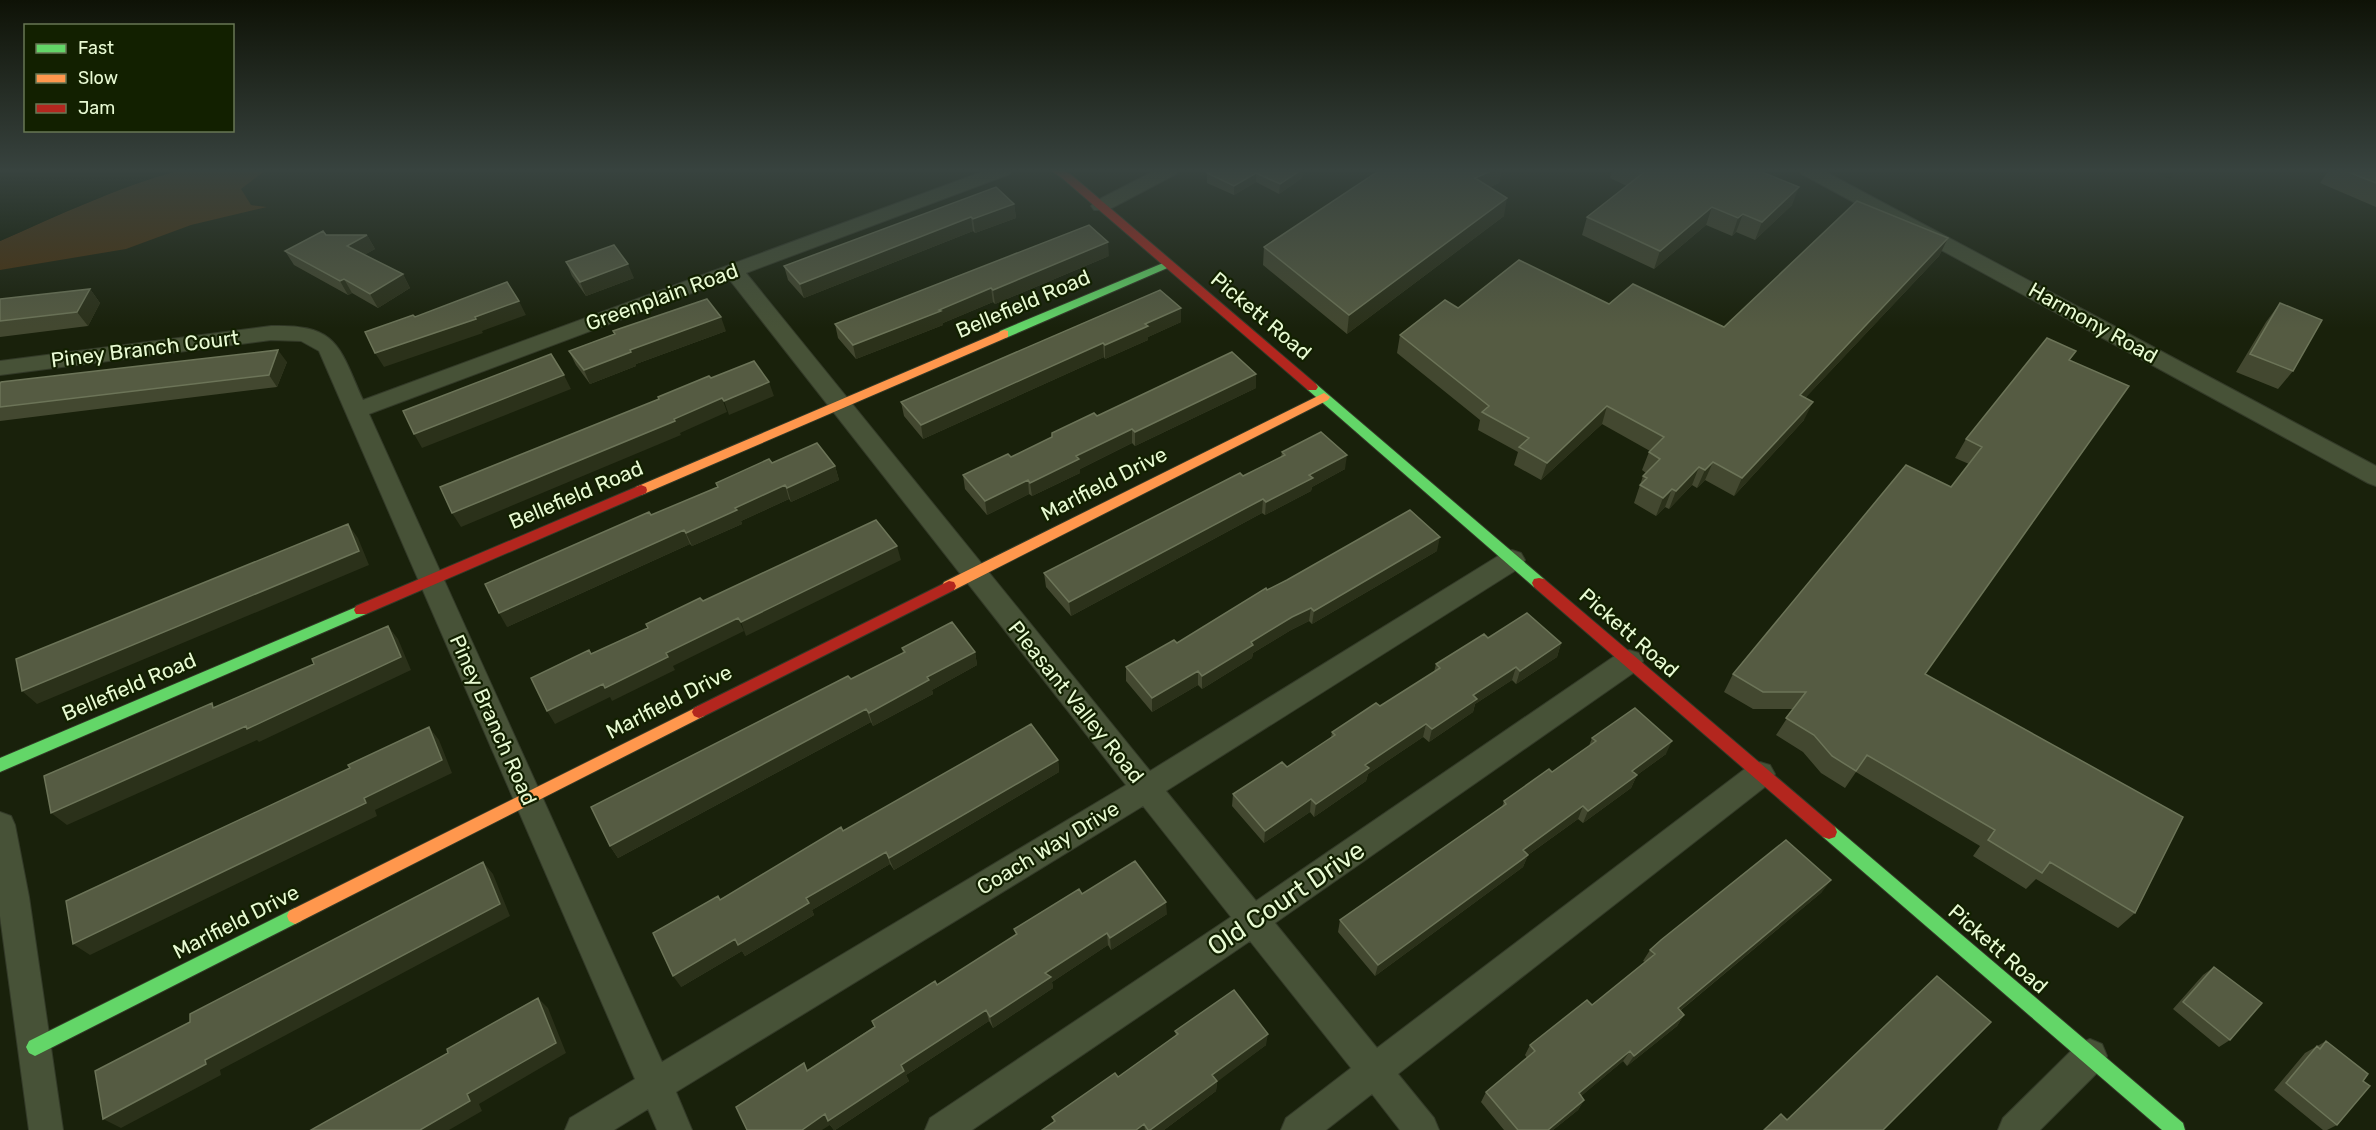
<svg xmlns="http://www.w3.org/2000/svg" width="2376" height="1130" viewBox="0 0 2376 1130" font-family="Rubik,sans-serif">
  <style>
    .green { fill: #4b320e }
    .water { fill: #0e1901 }
    .lines { fill: none; stroke-linecap: round; stroke-linejoin: round }
    .stream { stroke: #0e1901; stroke-width: 7 }
    .street-casing { stroke: #333a28; stroke-width: 2 }
    .fast-casing { stroke: #333a28; stroke-width: 2 }
    .slow-casing { stroke: #333a28; stroke-width: 2 }
    .jam-casing { stroke: #333a28; stroke-width: 2 }
    .street { fill: #475237; fill-rule: evenodd }
    .fast { fill: #63d668; fill-rule: evenodd }
    .slow { fill: #ff974d; fill-rule: evenodd }
    .jam { fill: #b3261e; fill-rule: evenodd }
    .wall { fill: #434830 }
    .shaded-wall { fill: #2b311a }
    .building { fill: #555b42; stroke: #6c7458; stroke-width: 1.5 }
    .labels { text-anchor: middle; stroke-width: 4.5; stroke-linejoin: round; paint-order: stroke }
    .street-label { font-size: 21px; fill: #e8fad3; stroke: #122000 }
    .near-street-label { font-size: 26px; fill: #e8fad3; stroke: #122000 }
  </style>
  <rect width="100%" height="100%" fill="#19210b"/>
  <path class="green" d="M180 170H266L241 189 251 205 267 207 191 225 126 249 0 270V241C59 215 118 187 180 170Z"/>
  <path class="water" d="M0 170H180C118 187 59 215 0 241Z"/>
  <g class="lines">
    <path class="stream" d="M2157 170 2169 175"/>
    <g class="street-casing">
      <path id="street" d="M987 170H1012L1010 174 746 273 1150 771 1503 553 1512 550 1521 553 1525 560 1521 567 1166 791 1256 901 1619 653 1629 650 1639 653 1643 661 1639 669 1275 923 1377 1048 1750 765 1760 762 1770 765 1775 774 1770 783 1398 1074 1434 1118 1439 1130H1400L1372 1094 1326 1130H1281L1286 1118 1351 1068 1250 941 972 1130H925L930 1118 1231 917 1143 806 676 1092 692 1130H657L648 1109 614 1130H565L570 1118 635 1079 319 351 301 341 271 340 0 375V361L271 326C338 324 339 346 363 400ZM729 279 1126 785 662 1062 369 414Z
        M1156 170H1178L1176 174 1108 210H1094L1091 206 1094 202Z
        M1800 170H1822L2376 466V486L2368 483 1802 174Z
        M0 812 11 816 15 825 29 897 63 1130H29L0 916Z
        M2090 1039 2102 1044 2107 1056 2102 1068 2040 1130H1998L2003 1118 2078 1044Z"/>
    </g>
    <g class="fast-casing">
      <path id="fast" d="M1168 261 1173 264 1172 266 1008 337 1004 338 998 334 1000 331Z
        M1312 383 1316 384 1544 579 1546 583 1544 587H1534L1308 390 1306 387 1308 384Z
        M361 605 366 606 368 610 366 614 0 772V758Z
        M1829 825 1835 827 2183 1123 2185 1130H2162L1823 837 1821 832 1823 827Z
        M295 908 301 911 303 916 301 921 41 1053 35 1056 29 1053 26 1047 29 1041Z"/>
    </g>
    <g class="slow-casing">
      <path id="slow" d="M1004 330 1008 331V337L646 493 641 495 635 490 636 487Z
        M1324 393 1330 397 1328 400 954 590H944L942 586 944 582Z
        M699 706 704 708 706 712 704 716 301 921 295 924 289 921 287 916 289 911Z"/>
    </g>
    <g class="jam-casing">
      <path id="jam" d="M1050 170H1062L1069 173 1316 384 1318 387 1316 390H1308L1061 177Z
        M641 485 646 487 647 490 646 493 366 614H356L354 610 356 606Z
        M1539 578 1544 579 1835 827 1837 832 1835 837 1829 839 1823 837 1534 587 1532 583 1534 579Z
        M949 581 954 582 956 586 954 590 704 716 699 718 694 716 692 712 694 708Z"/>
    </g>
    <use href="#street" class="street"/>
    <use href="#fast" class="fast"/>
    <use href="#slow" class="slow"/>
    <use href="#jam" class="jam"/>
  </g>
  <path class="wall" d="M1212 170H1303L1302 178 1279 194 1256 182 1234 195 1207 183V173Z
    M1380 170H1502L1499 183 1490 187 1504 216 1347 334 1263 265 1264 247Z
    M1612 170H1760V171L1792 205 1755 240 1736 232 1732 236 1706 225 1654 269 1582 235 1587 217 1627 186 1610 178Z
    M2329 170H2376V207L2320 183Z
    M1014 204 1016 218 975 233 973 231 804 298 788 280 784 266Z
    M326 235H367L375 249 364 255 403 274 410 288 378 308 352 293 348 295 294 265 285 251Z
    M1948 238 1939 256 1805 398 1804 420 1734 496 1705 480 1697 488 1692 485 1669 509 1665 507 1656 516 1634 503 1643 476 1646 473 1642 470 1649 452 1650 451 1602 424 1541 480 1514 465 1518 452 1478 430 1480 420 1397 353 1400 335 1458 308 1609 304 1724 327Z
    M1109 256 995 304 993 302 943 323V325L856 359 838 338 835 324Z
    M566 262 634 278 586 296 572 276Z
    M90 289 100 303 88 326 0 337V299Z
    M1160 290 1181 322 1148 337V340L1105 359 1104 357 923 439 904 416 901 402Z
    M2280 303 2293 371 2278 389 2236 372 2266 322Z
    M613 331H726L636 364V366L590 384 576 365 569 351 614 334Z
    M2076 351 2070 360 1925 674 2135 913 2118 928 2036 879 2026 889 1973 856 1980 846 1856 772 1845 788 1821 773 1803 752 1776 735 1793 709H1753L1724 692 1733 674 1951 487 1969 464 1955 458 1966 439Z
    M287 362 277 387 0 421V384Z
    M1256 388 1135 446 1132 443 1080 469V473L1032 496 1029 494 987 515 965 489 963 475 1011 457 1097 416Z
    M1282 452 1345 469 1312 487 1311 491 1265 515 1262 513 1071 616 1046 587 1044 573 1243 476 1281 457Z
    M772 463 835 466 839 480 791 502 789 499 741 521 742 524 692 546 690 544 507 627 717 487 716 483Z
    M1437 551 1312 624 1309 621 1291 630 1253 653 1252 658 1202 689 1198 685 1152 712 1126 681V667L1177 643 1267 590Z
    M1488 638 1561 643 1557 657 1516 684 1512 680 1475 704 1473 712 1429 742 1423 737 1368 774 1366 781 1314 817 1310 812 1264 843 1232 806 1233 794 1287 767 1331 738 1332 732 1380 706 1434 672 1436 664Z
    M902 648 975 652 977 665 932 690 933 694 873 726 871 722 618 858 610 846 903 653Z
    M1592 738 1666 754 1637 775 1631 788 1583 823 1578 819 1528 855 1523 867 1375 976 1338 932 1340 920 1502 807 1504 801 1552 772 1589 746Z
    M1058 760 1059 772 894 870 890 864 812 910 814 915 745 956 742 951 681 987 720 900 843 831Z
    M1822 892 1680 1011 1684 1015 1677 1026 1627 1066 1623 1061 1581 1096 1584 1100 1578 1110 1553 1130H1504L1481 1102 1486 1092 1527 1058 1525 1055 1530 1045 1592 1005 1645 962 1643 961 1650 950Z
    M1082 894 1167 914 1111 950 1108 945 1052 982 1053 988 993 1028 989 1021 906 1075 909 1081 835 1130H834L830 1125 808 1070 937 985 1016 935 1014 929Z
    M2214 967 2230 1040 2219 1047 2173 1009 2203 975Z
    M1175 1031 1266 1045 1217 1081 1216 1091 1164 1130H1042L1054 1122 1052 1117 1118 1077 1176 1036Z
    M2326 1041 2337 1125 2327 1130H2323L2274 1090 2305 1053Z"/>
  <path class="shaded-wall" d="M1301 170H1303L1302 178 1279 194 1280 184Z
    M1493 170H1502L1499 183 1472 196 1475 178Z
    M1256 173V182L1234 195V186Z
    M1799 187 1792 205 1755 240 1762 222Z
    M1507 198 1504 216 1347 334 1349 315Z
    M1014 204 1016 218 975 233 973 219Z
    M1712 207 1706 225 1654 269 1660 251Z
    M1743 214 1736 232 1732 236 1738 218Z
    M971 217 973 231 804 298 800 284Z
    M367 235 375 249 355 260 347 246Z
    M1948 238 1939 256 1791 413 1800 395Z
    M1108 242 1109 256 995 304 993 290Z
    M628 264 634 278 586 296 580 282Z
    M403 274 410 288 378 308 370 294Z
    M344 279 352 293 348 295 340 281Z
    M991 288 993 302 943 323V325L856 359 853 345Z
    M90 289 100 303 88 326 77 312Z
    M519 301 526 315 482 331 483 333 384 367 375 353Z
    M1181 308V322L1148 337V340L1105 359V345L1145 324Z
    M721 317 726 331 636 364V366L590 384 584 370 630 350Z
    M1103 343 1104 357 923 439 921 425Z
    M278 350 287 362 277 387 269 375Z
    M1256 374V388L1135 446V432Z
    M564 375 571 389 422 448 414 434Z
    M769 382 774 396 729 415 724 401Z
    M722 398 727 412 680 433 681 435 461 527 452 513Z
    M1813 402 1804 420 1734 496 1742 478Z
    M1607 406 1602 424 1541 480 1547 463Z
    M1132 429V443L1080 469V473L1032 496 1030 483 1076 456Z
    M1347 455 1345 469 1312 487 1311 491 1265 515 1266 502 1309 475Z
    M1713 462 1705 480 1697 488 1705 470Z
    M835 466 839 480 791 502 787 488Z
    M1699 467 1692 485 1669 509 1676 491Z
    M1028 480 1029 494 987 515 985 501Z
    M785 485 789 499 741 521 742 524 692 546 686 533 735 508Z
    M1672 489 1665 507 1656 516 1663 498Z
    M1263 499 1262 513 1071 616 1069 602Z
    M348 524 358 538 369 565 37 704 22 691Z
    M684 530 690 544 507 627 499 613Z
    M1440 537 1437 551 1312 624 1314 611Z
    M897 546 901 560 746 636 741 622Z
    M1311 608 1309 621 1291 630 1253 653 1252 658 1202 689V676L1251 642 1292 617Z
    M738 618 744 631 673 666 675 670 612 701 610 697 555 724 547 711Z
    M388 626 398 639 411 670 259 742 257 740 67 825 51 813Z
    M1561 643 1557 657 1516 684 1520 671Z
    M975 652 977 665 932 690 933 694 873 726 869 713 927 677Z
    M1516 667 1512 680 1475 704 1473 712 1429 742 1432 729 1473 695Z
    M1198 671V685L1152 712V698Z
    M866 709 871 722 618 858 610 846Z
    M1426 724 1423 737 1368 774 1366 781 1314 817 1316 804 1365 765Z
    M429 727 439 740 452 773 375 810 377 816 90 955 73 944 364 798Z
    M1672 741 1666 754 1626 783 1632 771Z
    M1058 760 1059 772 894 870 889 858Z
    M1637 775 1631 788 1583 823 1588 811Z
    M1311 799 1310 812 1264 843 1265 831Z
    M1583 806 1578 819 1518 862 1523 850Z
    M886 852 890 864 812 910 814 915 745 956 742 951 681 987 673 976Z
    M1528 855 1523 867 1375 976 1378 965Z
    M483 862 493 874 510 916 220 1070 221 1075 121 1128 103 1119 205 1060Z
    M1831 880 1822 892 1670 1019 1678 1008Z
    M1166 902 1167 914 1111 950 1110 938Z
    M1107 933 1108 945 1052 982 1053 988 993 1028 990 1017 1045 973Z
    M538 998 548 1008 566 1053 479 1104 482 1111 449 1130H420L467 1094Z
    M986 1010 989 1021 906 1075 909 1081 835 1130H834L830 1125 822 1130H802Z
    M1684 1015 1677 1026 1627 1066 1634 1056Z
    M1268 1034 1266 1045 1217 1082 1216 1091 1164 1130H1150L1212 1075Z
    M1630 1051 1623 1061 1573 1103 1579 1093Z
    M1584 1100 1578 1110 1553 1130H1548Z
    M1144 1124 1145 1130H1136Z"/>
  <path class="building" d="M1212 170H1301L1280 184 1256 173 1234 186 1207 173Z
    M1380 170H1493L1475 178 1507 198 1349 315 1264 247Z
    M1635 170H1757L1799 187 1762 222 1743 214 1738 218 1712 207 1660 251 1587 217 1643 173Z
    M2343 170H2376V183Z
    M996 187 1014 204 973 219 971 217 800 284 784 266Z
    M1857 201 1948 238 1800 395 1813 402 1742 478 1713 462 1705 470 1699 467 1676 491 1672 489 1663 498 1640 485 1647 478 1643 476 1660 459 1649 452 1664 437 1607 406 1547 463 1519 447 1529 438 1482 412 1489 406 1400 335 1445 300 1458 308 1519 260 1609 304 1633 284 1724 327Z
    M1089 225 1108 242 993 290 991 288 939 310 941 311 853 345 835 324Z
    M323 231 326 235H367L347 246 403 274 370 294 344 279 340 281 285 251Z
    M614 245 628 264 580 282 566 262Z
    M507 282 519 301 475 317 476 319 375 353 365 332 413 315 415 317Z
    M90 289 77 312 0 321V299Z
    M1160 290 1181 308 1145 324 1148 326 1105 345 1103 343 921 425 901 402Z
    M707 299 721 317 630 350 631 352 584 370 569 351 615 334 613 331Z
    M2280 303 2322 320 2293 371 2250 354Z
    M2047 338 2076 351 2069 360 2129 386 1925 674 2183 817 2135 913 2050 862 2042 873 1988 840 1995 830 1867 755 1856 771 1832 756 1814 735 1786 718 1806 692H1763L1733 674 1906 465 1951 487 1982 447 1966 439Z
    M278 350 269 375 0 407V384L1 382Z
    M1232 352 1256 374 1135 432 1132 429 1076 456 1079 459 1030 483 1028 480 985 501 963 475 1008 454 1011 457 1052 437V433L1094 413 1097 416Z
    M551 354 564 375 414 434 403 411Z
    M754 361 769 382 724 401 722 398 674 419 675 421 452 513 440 487 659 399 658 397 709 376 711 378Z
    M1321 432 1347 455 1309 475 1313 478 1266 502 1263 499 1069 602 1044 573 1240 473 1243 476 1285 455 1282 452Z
    M817 443 835 466 787 488 785 485 735 508 737 510 686 533 684 530 499 613 485 584 649 512 651 515 718 487 716 483 769 459 772 463Z
    M1410 510 1440 537 1314 611 1311 608 1292 617 1251 642 1253 645 1202 676 1198 671 1152 698 1126 667 1174 640 1177 643 1266 588 1267 590 1287 580Z
    M876 520 897 546 741 622 738 618 666 653 668 657 605 688 603 684 547 711 531 678 589 650 591 654 648 628 646 624 700 598 703 601Z
    M348 524 359 551 22 691 16 659Z
    M1527 613 1561 643 1520 671 1516 667 1473 695 1477 699 1432 729 1426 724 1365 765 1369 768 1316 804 1311 799 1265 831 1233 794 1282 762 1287 767 1335 735 1332 732 1367 709 1376 703 1380 706 1440 668 1436 664 1484 634 1488 638Z
    M952 622 975 652 927 677 929 680 869 713 866 709 610 846 591 807 848 676 851 679 905 652 902 648Z
    M388 626 401 657 247 729 246 726 51 813 44 776 212 703 213 708 314 664 312 659Z
    M1635 708 1672 741 1632 771 1637 775 1588 811 1583 806 1523 850 1528 855 1378 965 1340 920 1506 804 1504 801 1549 769 1552 772 1596 741 1592 738Z
    M1031 724 1058 760 889 858 886 852 806 898 809 903 738 945 735 939 673 976 653 933 718 896 720 900 841 827 843 831Z
    M429 727 442 760 364 798 366 803 73 944 66 901 350 768 348 765Z
    M1786 840 1831 880 1678 1008 1684 1015 1634 1056 1630 1051 1579 1093 1584 1100 1548 1130H1518L1486 1092 1535 1051 1530 1045 1587 1000 1592 1005 1655 954 1650 950 1661 940Z
    M1135 861 1166 902 1110 938 1107 933 1045 973 1051 977 990 1017 986 1010 901 1065 904 1071 828 1121 825 1114 802 1130H747L736 1107 804 1063 807 1071 875 1027 872 1021 935 981 937 985 1017 934 1014 929 1079 889 1082 894Z
    M483 862 500 904 205 1060 206 1064 103 1119 95 1071 190 1022V1014Z
    M2214 967 2262 1003 2230 1040 2183 1002Z
    M1937 976 1991 1022 1883 1130H1764L1781 1114 1787 1120Z
    M1234 990 1268 1034 1212 1075 1217 1081 1150 1130H1148L1144 1124 1136 1130H1042L1055 1121 1052 1117 1115 1073 1118 1077 1178 1034 1175 1031Z
    M538 998 556 1043 467 1094 470 1101 420 1130H311L448 1053 447 1049Z
    M2326 1041 2368 1074 2363 1081 2370 1086 2337 1125 2286 1083 2317 1046 2320 1049Z"/>
  <linearGradient id="sky" x2="0" y2="1"><stop stop-color="#0e1206"/><stop offset="0.52" stop-color="#38433f"/><stop offset="1" stop-color="#38433f" stop-opacity="0"/></linearGradient>
  <rect width="2376" height="328" fill="url(#sky)"/>
  <g class="labels">
    <g class="street-label">
      <text transform="translate(662 297) rotate(-20)" y="7">Greenplain Road</text>
      <text transform="translate(1023 304) rotate(-23)" y="7">Bellefield Road</text>
      <text transform="translate(1261 316) rotate(40)" y="7">Pickett Road</text>
      <text transform="translate(2093 323) rotate(29)" y="7">Harmony Road</text>
      <text transform="translate(145 349) rotate(-7)" y="7">Piney Branch Court</text>
      <text transform="translate(1104 484) rotate(-27)" y="7">Marlfield Drive</text>
      <text transform="translate(576 495) rotate(-23)" y="7">Bellefield Road</text>
      <text transform="translate(1629 633) rotate(41)" y="7">Pickett Road</text>
      <text transform="translate(129 687) rotate(-23)" y="7">Bellefield Road</text>
      <text transform="translate(669 702) rotate(-27)" y="7">Marlfield Drive</text>
      <text transform="translate(1076 702) rotate(51)" y="7">Pleasant Valley Road</text>
      <text transform="translate(493 720) rotate(66)" y="7">Piney Branch Road</text>
      <text transform="translate(1048 848) rotate(-31)" y="7">Coach Way Drive</text>
      <text transform="translate(236 922) rotate(-27)" y="7">Marlfield Drive</text>
      <text transform="translate(1998 949) rotate(41)" y="7">Pickett Road</text>
    </g>
    <g class="near-street-label">
      <text transform="translate(1286 898) rotate(-34)" y="9">Old Court Drive</text>
    </g>
  </g>
  <rect x="24" y="24" width="210" height="108" fill="#122000" stroke="#687754" stroke-width="1.5"/>
  <rect x="36" y="44" width="30" height="9" fill="#63d668" stroke="#687754" stroke-width="1.5"/>
  <text x="78" y="54" font-size="18" fill="#e8fad3">Fast</text>
  <rect x="36" y="74" width="30" height="9" fill="#ff974d" stroke="#687754" stroke-width="1.5"/>
  <text x="78" y="84" font-size="18" fill="#e8fad3">Slow</text>
  <rect x="36" y="104" width="30" height="9" fill="#b3261e" stroke="#687754" stroke-width="1.5"/>
  <text x="78" y="114" font-size="18" fill="#e8fad3">Jam</text>
</svg>
